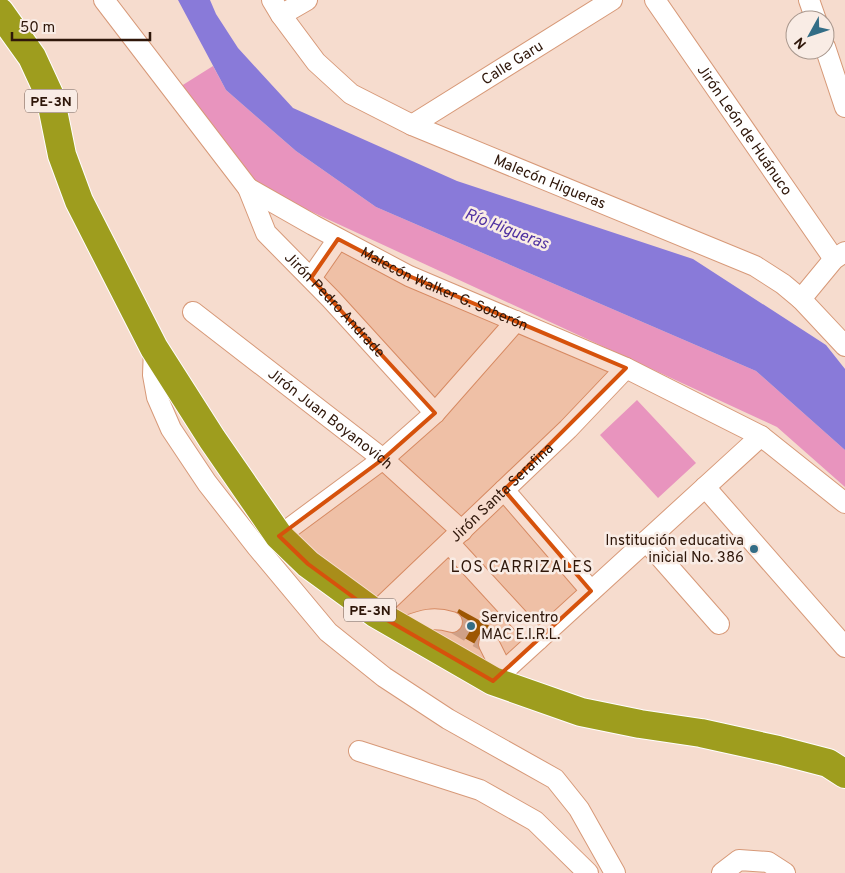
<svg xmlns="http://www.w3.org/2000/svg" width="845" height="873" viewBox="0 0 845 873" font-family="Overpass,sans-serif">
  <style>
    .green { fill: #e894be }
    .water { fill: #897ad9 }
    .building { fill: #8f5800 }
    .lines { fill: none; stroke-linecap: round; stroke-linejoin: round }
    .minor-tunnel { stroke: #ceb5a7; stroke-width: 20; stroke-dasharray: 20 10; stroke-linecap: butt }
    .minor-casing { stroke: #d79978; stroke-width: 22 }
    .highway-casing { stroke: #fff; stroke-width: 30 }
    .minor { stroke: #fff; stroke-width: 20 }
    .highway { stroke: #9e9d1e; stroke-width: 28 }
    .marked { fill: #d6520c; fill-opacity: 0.2; stroke: #d6520c; stroke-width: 4; stroke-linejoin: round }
    .poi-dot { fill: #336d86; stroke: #f9ece5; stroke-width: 2 }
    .labels { text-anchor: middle; stroke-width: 5; stroke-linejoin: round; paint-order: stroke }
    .shield { fill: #f9ece5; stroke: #6c574c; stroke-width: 1 }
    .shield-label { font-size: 14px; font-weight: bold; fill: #2f170a }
    .street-label { font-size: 15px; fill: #2f170a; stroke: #f9ece5 }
    .poi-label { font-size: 15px; fill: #2f170a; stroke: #f9ece5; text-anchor: end }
    .water-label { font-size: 16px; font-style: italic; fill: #4f31a1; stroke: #f9ece5 }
    .neighbourhood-label { font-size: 16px; letter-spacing: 1px; fill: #2f170a; stroke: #f9ece5 }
  </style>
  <rect width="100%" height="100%" fill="#f6dcce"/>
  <path class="green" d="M213 66 226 90 296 151 376 207 756 371 845 450V487L777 427 258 187 178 88Z
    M637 400 696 463 658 498 600 435Z"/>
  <path class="water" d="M178 0H210L216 14 238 48 293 108 457 181 693 259 826 345 845 369V450L756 371 376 207 296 151 226 90Z"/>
  <path class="building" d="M459 609 497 630 486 650 448 629Z"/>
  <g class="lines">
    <path class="minor-tunnel" d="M452 622 489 644"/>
    <g class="minor-casing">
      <g id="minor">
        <path id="s1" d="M104 0 248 188 313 225 409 276 626 368 761 436 845 503"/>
        <path id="s2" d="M272 0 281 15 316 62 351 94 412 125 755 266 783 284 801 299 845 346"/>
        <path id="s3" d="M655 0 834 259"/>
        <path d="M809 0 816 20"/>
        <path d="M281 15 307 0"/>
        <path d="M825 47 845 107"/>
        <path id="s4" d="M412 125 612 0"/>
        <path id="s5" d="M248 188 266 233 331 299 435 413"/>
        <path d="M311 278 338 239"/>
        <path d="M801 299 834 259 845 252"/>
        <path id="s6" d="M193 312 383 459 462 531"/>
        <path d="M154 348 153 375 157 397 171 429 207 483 257 547 328 632 384 677 448 719 555 779 579 809 615 873"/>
        <path d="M705 487 845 647"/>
        <path d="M504 490 591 591"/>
        <path d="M279 536 383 459 435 413 516 321"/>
        <path d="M646 541 719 624"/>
        <path d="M449 543 538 640"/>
        <path id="s7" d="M375 613 568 429 626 368"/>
        <path d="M401 628C421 621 431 616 452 622"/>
        <path d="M489 644 497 660 493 681"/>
        <path d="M493 681 761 436"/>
        <path d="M359 751 480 790 535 821 588 873"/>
        <path d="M722 873 739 860 768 862 785 873"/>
      </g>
    </g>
    <g class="highway-casing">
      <path id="highway" d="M0 12 32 57 50 96 62 155 79 201 154 348 212 439 279 536 308 564 375 613 493 681 581 712 640 724 701 733 778 750 828 763 845 774"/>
    </g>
    <use href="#minor" class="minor"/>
    <use href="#highway" class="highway"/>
  </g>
  <path class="marked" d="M338 239 409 276 626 368 504 490 591 591 493 681 375 613 308 564 279 536 383 459 435 413 311 278Z"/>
  <g class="poi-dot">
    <circle cx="754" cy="549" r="5"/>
    <circle cx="471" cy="626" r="5"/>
  </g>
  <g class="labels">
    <g class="shield">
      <rect x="25" y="89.5" width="52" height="23" rx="4"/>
      <rect x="344" y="598.5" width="52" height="23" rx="4"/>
    </g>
    <g class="shield-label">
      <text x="51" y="106">PE-3N</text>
      <text x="370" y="615">PE-3N</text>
    </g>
    <g class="street-label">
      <text dy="5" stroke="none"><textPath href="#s4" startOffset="118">Calle Garu</textPath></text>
      <text dy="5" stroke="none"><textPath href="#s3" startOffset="158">Jirón León de Huánuco</textPath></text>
      <text dy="5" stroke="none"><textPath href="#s2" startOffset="341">Malecón Higueras</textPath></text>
      <text dy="5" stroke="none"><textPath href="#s1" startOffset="458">Malecón Walker G. Soberón</textPath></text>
      <text dy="5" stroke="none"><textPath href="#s5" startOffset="148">Jirón Pedro Andrade</textPath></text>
      <text dy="5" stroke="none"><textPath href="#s6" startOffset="174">Jirón Juan Boyanovich</textPath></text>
      <text dy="5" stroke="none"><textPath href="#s7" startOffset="175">Jirón Santa Serafina</textPath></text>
    </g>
    <g class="poi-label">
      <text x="744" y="545">Institución educativa<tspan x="744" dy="17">inicial No. 386</tspan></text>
      <text x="481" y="622" text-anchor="start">Servicentro<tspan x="481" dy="17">MAC E.I.R.L.</tspan></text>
    </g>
    <g class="water-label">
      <text transform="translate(507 228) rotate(21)" y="6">Río Higueras</text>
    </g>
    <g class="neighbourhood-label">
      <text x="522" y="572">LOS CARRIZALES</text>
    </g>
  </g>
  <g transform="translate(810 35) rotate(230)"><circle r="24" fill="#f9ece5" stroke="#a8978d"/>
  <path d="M0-4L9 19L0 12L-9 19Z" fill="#336d86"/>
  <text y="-8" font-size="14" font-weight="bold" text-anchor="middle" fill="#2f170a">N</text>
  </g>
  <path d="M12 32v8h138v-8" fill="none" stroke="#2f170a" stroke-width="2.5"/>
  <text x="20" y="32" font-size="15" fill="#2f170a" stroke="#f9ece5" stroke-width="4" paint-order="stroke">50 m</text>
</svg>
